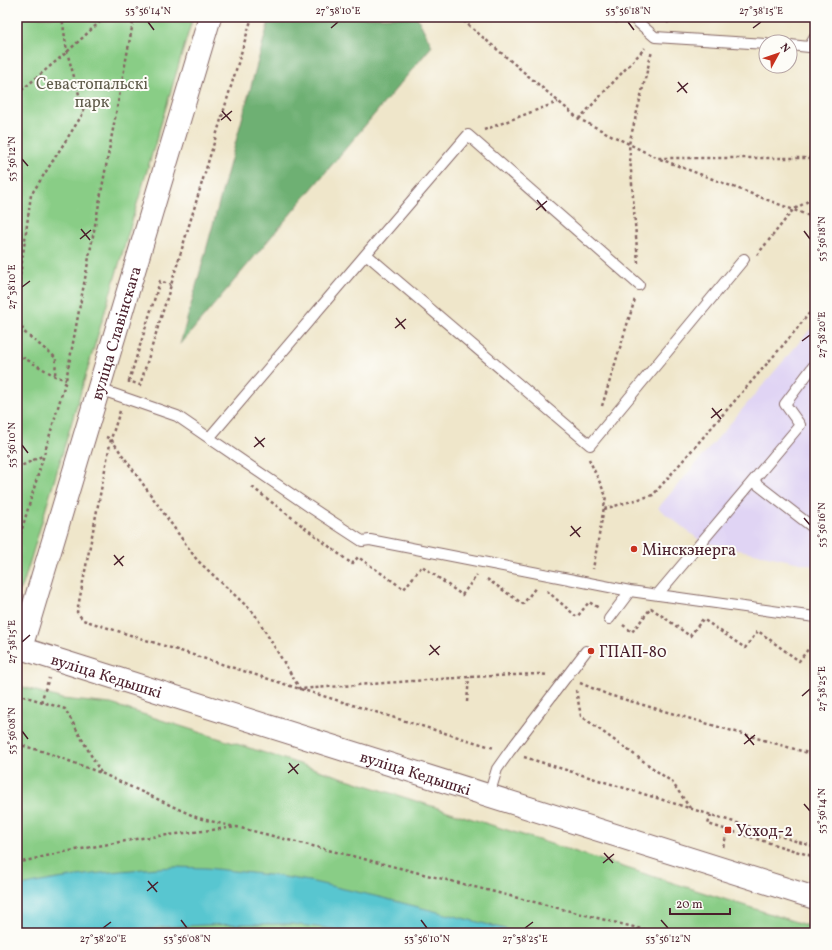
<svg xmlns="http://www.w3.org/2000/svg" width="832" height="950" viewBox="0 0 832 950" font-family="Vollkorn,serif">
  <style>
    .built { fill: #e0d4f4 }
    .green { fill: #89cd86; stroke: #6a7658 }
    .forest { fill: #6eb073; stroke: #5c684f }
    .water { fill: #59c6d0; stroke: #52727e }
    .lines { fill: none; stroke-linecap: round; stroke-linejoin: round }
    .service-casing { stroke: #846563; stroke-width: 12 }
    .tertiary-casing { stroke: #846563; stroke-width: 24 }
    .path { stroke: #846563; stroke-width: 2.5; stroke-dasharray: 3 3; stroke-linecap: butt }
    .service { stroke: #fff; stroke-width: 10 }
    .tertiary { stroke: #fff; stroke-width: 22 }
    .ticks { fill: none; stroke: #4a1f2b; stroke-width: 1.5 }
    .poi-dot { fill: #c8321e; stroke: #fdfcf7; stroke-width: 1.5 }
    .labels { text-anchor: middle; stroke-width: 4; stroke-linejoin: round; paint-order: stroke }
    .park-label { font-size: 16px; fill: #605c4b; stroke: #fdfcf7 }
    .street-label { font-size: 16px; fill: #4a1f2b; stroke: #fdfcf7 }
    .poi-label { font-size: 16px; fill: #4a1f2b; stroke: #fdfcf7; text-anchor: start }
    .neatline { fill: none; stroke: #4a1f2b; stroke-width: 1.5 }
    .ticks-label { font-size: 10px; text-anchor: middle; fill: #4a1f2b }
  </style>
  <rect width="100%" height="100%" fill="#fdfcf7"/>
  <filter id="ink" filterUnits="userSpaceOnUse"><feTurbulence type="fractalNoise" baseFrequency=".025" numOctaves="2"/><feDisplacementMap in="SourceGraphic" scale="8" xChannelSelector="R" yChannelSelector="G"/><feConvolveMatrix kernelMatrix="1 2 1 2 8 2 1 2 1" color-interpolation-filters="sRGB"/></filter>
  <filter id="wash" filterUnits="userSpaceOnUse"><feTurbulence type="fractalNoise" baseFrequency=".012" numOctaves="4" result="noise"/><feDisplacementMap in="SourceGraphic" scale="16" xChannelSelector="R" yChannelSelector="G"/><feGaussianBlur stdDeviation="0.9" result="paint"/><feColorMatrix in="noise" values="0 0 0 0 0 0 0 0 0 0 0 0 0 0 0 0 0 1.4 0 .05"/><feComposite in="paint" operator="in"/></filter>
  <g filter="url(#wash)">
    <rect width="100%" height="100%" fill="#efe6ca"/>
    <path class="built" d="M815 324V566L702 542 658 508Z"/>
    <path class="green" d="M17 17H193L23 585 17 596Z
      M17 685 62 699 111 704 815 928V933H17Z"/>
    <path class="forest" d="M270 17H417L432 46 180 345Z"/>
    <path class="water" d="M175 867 207 868 278 876 309 881 379 897 521 933H357L332 929 291 924H249L205 925 165 927 119 933H17V887C70 875 121 870 175 867Z"/>
  </g>
  <g filter="url(#ink)">
    <g class="lines">
      <g class="service-casing">
        <path id="service" d="M632 17 655 37 766 44
          M790 45 809 47 815 37
          M366 254 590 445 744 259
          M99 389 177 416 310 507 362 541 370 540 630 591 815 617
          M209 438 366 254 468 135 639 285
          M753 481 815 529
          M657 595 800 425 785 404 815 364
          M609 619 630 591
          M489 795 497 769 509 752 586 651"/>
      </g>
      <g class="tertiary-casing">
        <g id="tertiary">
          <path id="s1" d="M17 647 55 659 815 898"/>
          <path id="s2" d="M21 648 210 17"/>
        </g>
      </g>
      <path class="path" d="M459 17 579 119 657 158H815
        M610 17 618 23
        M667 23 672 17
        M17 94 67 52 105 17
        M579 119 645 48
        M484 130 558 102
        M660 159 815 218
        M757 255 793 210 815 197
        M638 263 629 144 652 51
        M17 293 18 291 31 195 84 112 67 52 62 17
        M17 316 24 332 56 358 55 376
        M17 354 55 376 66 380
        M129 381 160 281 171 285
        M129 383V381L140 385 171 285 252 17
        M602 406 635 299
        M120 411 111 439 77 612 83 620 300 689 494 748
        M106 437 111 439 197 560 254 613 300 689 469 677 539 674 548 675
        M589 459 606 496 593 569
        M17 468 44 455
        M252 487 352 564 358 557 404 589 422 566 462 595 477 575
        M604 509 653 495 791 336 815 306
        M17 546 66 380 134 17
        M487 579 523 604 536 587
        M547 591 577 617 589 602 599 608
        M623 625 632 632 651 608 690 636 703 619 745 648 758 631 799 661 813 643 815 644
        M580 683 609 695 815 755
        M576 690 581 716 672 782 690 808
        M17 694 65 709 101 773
        M41 702 49 678
        M467 702 469 677
        M17 744 45 752 101 773 198 818 235 827
        M524 757 815 847
        M711 815 708 824 815 857
        M723 847 728 830
        M17 863 59 853 142 838 237 827 657 933"/>
      <use href="#service" class="service"/>
      <use href="#tertiary" class="tertiary"/>
    </g>
  </g>
  <path class="ticks" d="M148 22 154 30M628 22 634 30M331 28 338 22M753 28 761 22M678 82 687 93M677 92 688 83M222 111 231 121M221 120 232 111M22 159 28 166M537 200 546 211M536 210 547 201M81 229 90 240M804 231 810 239M80 239 91 230M22 287 30 281M396 318 405 329M395 328 406 319M802 341 810 335M712 408 721 419M711 418 722 409M255 437 264 447M22 445 28 453M254 447 265 438M804 518 810 525M571 526 580 537M570 536 581 527M114 555 123 566M114 565 124 556M22 642 30 635M430 645 439 655M429 655 440 646M802 696 810 689M22 731 28 739M745 734 754 745M744 744 755 735M289 763 298 774M288 773 299 764M804 804 810 811M604 853 613 863M603 863 614 854M148 881 157 892M147 891 158 882M181 920 187 928M421 920 427 928M661 920 668 928M103 928 111 922M525 928 533 922"/>
  <g class="poi-dot">
    <circle cx="634" cy="549" r="4"/>
    <circle cx="591" cy="651" r="4"/>
    <rect x="724" y="826" width="8" height="8" rx="2"/>
  </g>
  <g class="labels">
    <g class="park-label">
      <text x="92" y="89">Севастопальскі<tspan x="92" dy="18">парк</tspan></text>
    </g>
    <g class="street-label">
      <text dy="6" stroke="none"><textPath href="#s2" startOffset="329">вуліца Славінскага</textPath></text>
      <text dy="6" stroke="none"><textPath href="#s1" startOffset="94">вуліца Кедышкі</textPath></text>
      <text dy="6" stroke="none"><textPath href="#s1" startOffset="418">вуліца Кедышкі</textPath></text>
    </g>
    <g class="poi-label">
      <text x="642" y="555">Мінскэнерга</text>
      <text x="599" y="657">ГПАП-80</text>
      <text x="736" y="836">Усход-2</text>
    </g>
  </g>
  <rect width="832" height="950" fill="none" stroke="#fdfcf7" stroke-width="44"/>
  <g transform="translate(778 54) rotate(50)"><circle r="19" fill="#fdfcf7" stroke="#b5a4a5"/>
  <path d="M0-3L7 15L0 10L-7 15Z" fill="#c8321e"/>
  <text y="-6" font-size="11" font-weight="bold" text-anchor="middle" fill="#4a1f2b">N</text>
  </g>
  <path d="M670 908v6h60v-6" fill="none" stroke="#4a1f2b" stroke-width="2"/>
  <text x="676" y="908" font-size="12" fill="#4a1f2b" stroke="#fdfcf7" stroke-width="3" paint-order="stroke">20 m</text>
  <rect x="22" y="22" width="788" height="906" class="neatline"/>
  <g class="ticks-label">
    <text x="148" y="14">53°56'14"N</text>
    <text x="338" y="14">27°38'10"E</text>
    <text x="628" y="14">53°56'18"N</text>
    <text x="761" y="14">27°38'15"E</text>
    <text transform="translate(11 159) rotate(-90)" y="4">53°56'12"N</text>
    <text transform="translate(821 239) rotate(-90)" y="4">53°56'18"N</text>
    <text transform="translate(11 287) rotate(-90)" y="4">27°38'10"E</text>
    <text transform="translate(821 335) rotate(-90)" y="4">27°38'20"E</text>
    <text transform="translate(11 445) rotate(-90)" y="4">53°56'10"N</text>
    <text transform="translate(821 525) rotate(-90)" y="4">53°56'16"N</text>
    <text transform="translate(11 642) rotate(-90)" y="4">27°38'15"E</text>
    <text transform="translate(821 689) rotate(-90)" y="4">27°38'25"E</text>
    <text transform="translate(11 731) rotate(-90)" y="4">53°56'08"N</text>
    <text transform="translate(821 811) rotate(-90)" y="4">53°56'14"N</text>
    <text x="103" y="942">27°38'20"E</text>
    <text x="187" y="942">53°56'08"N</text>
    <text x="427" y="942">53°56'10"N</text>
    <text x="525" y="942">27°38'25"E</text>
    <text x="668" y="942">53°56'12"N</text>
  </g>
</svg>
